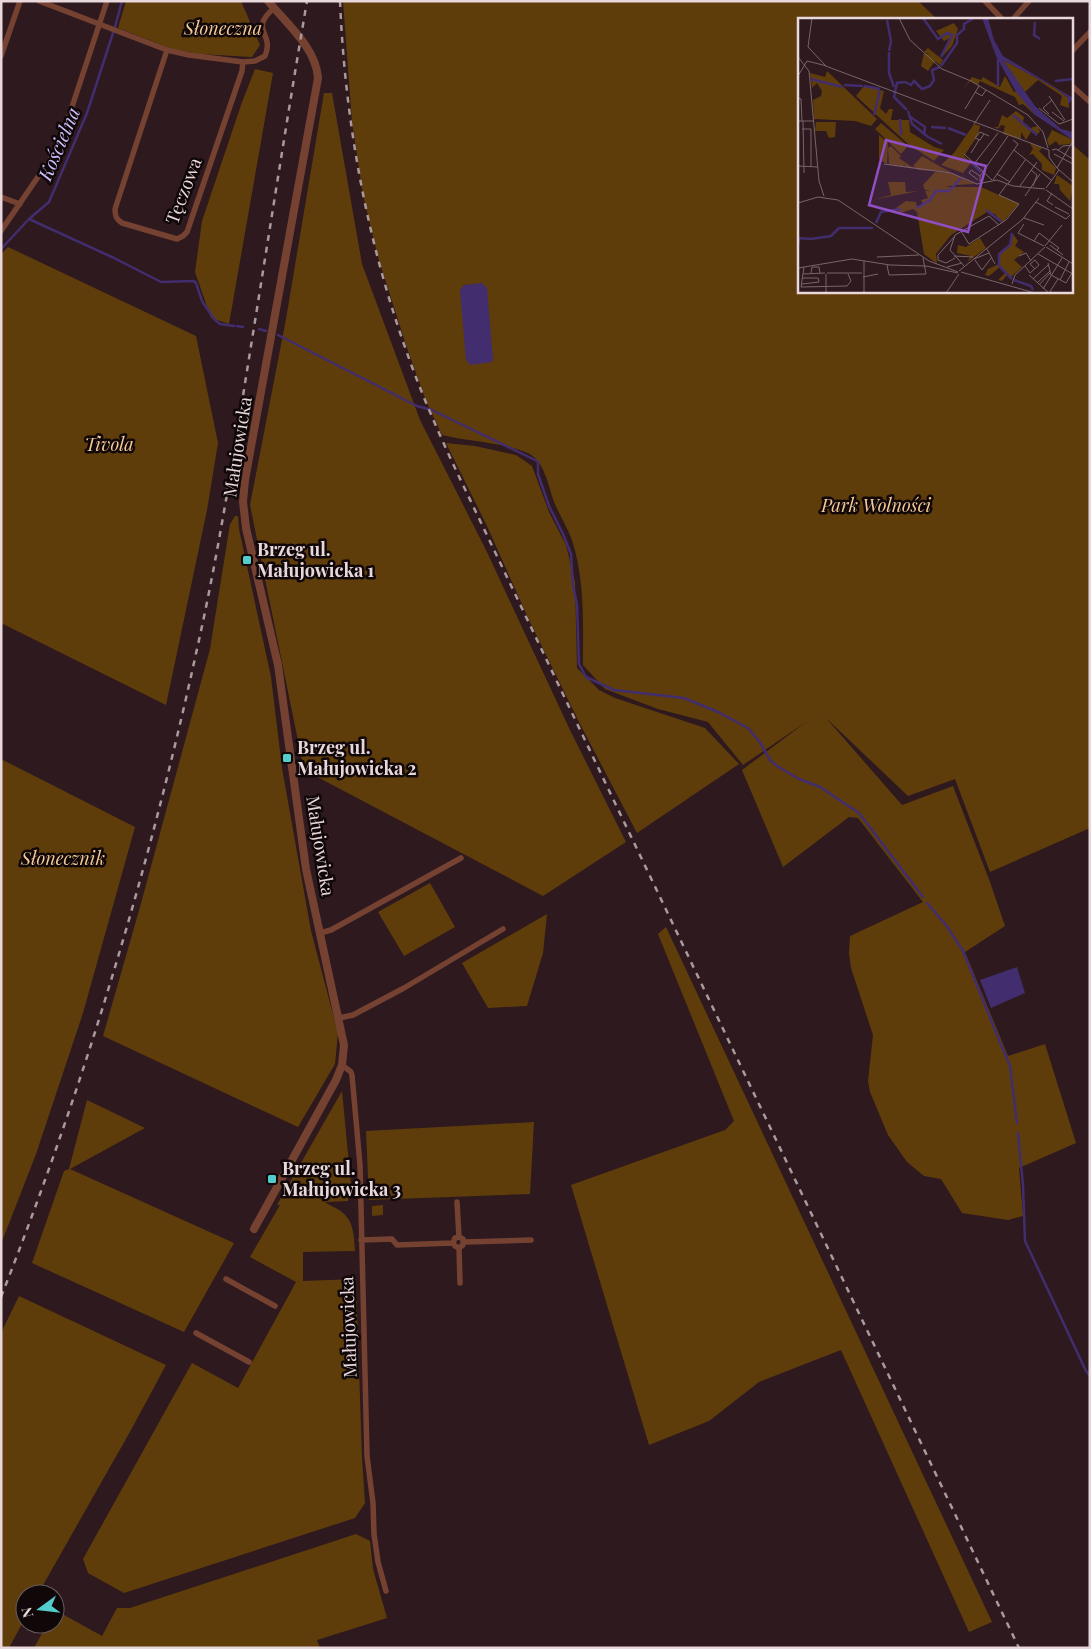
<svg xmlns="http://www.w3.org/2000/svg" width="1091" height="1649" viewBox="0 0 1091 1649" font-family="'Playfair Display',serif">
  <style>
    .green { fill: #5f3d0b }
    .water { fill: #422d6e }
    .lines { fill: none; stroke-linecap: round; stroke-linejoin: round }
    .stream { stroke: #422d6e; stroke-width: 2.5 }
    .minor { stroke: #754232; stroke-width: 5.5 }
    .tertiary { stroke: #754232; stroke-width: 8 }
    .rail { stroke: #aa999d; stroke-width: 2.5; stroke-dasharray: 6 6; stroke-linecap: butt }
    .poi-dot { fill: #53cdcb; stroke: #100709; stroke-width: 2 }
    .labels { text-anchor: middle; stroke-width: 5; stroke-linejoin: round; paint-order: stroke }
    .park-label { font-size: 18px; font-style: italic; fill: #f6ca96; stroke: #100709 }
    .street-label { font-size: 18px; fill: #e8d8dc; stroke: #100709 }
    .poi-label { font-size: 18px; font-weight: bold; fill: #e8d8dc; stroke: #100709; text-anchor: start }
    .water-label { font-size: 19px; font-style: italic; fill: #ccbef9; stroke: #100709 }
    .inset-river { fill: none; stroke: #422d6e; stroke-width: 2.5 }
    .inset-road { fill: none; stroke: #78656a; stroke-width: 1 }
    .view { fill: #914ec5; fill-opacity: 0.15; stroke: #914ec5; stroke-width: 2.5 }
    .inset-edge { fill: none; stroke: #e8d8dc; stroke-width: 2.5 }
  </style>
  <rect width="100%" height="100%" fill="#2e191e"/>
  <path class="green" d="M126 1H241L260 45 252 57 198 54 169 48 118 28Z
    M343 1H918L937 19H800V291H1072V144L1090 160V828L990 872 955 779 908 796 826 718 902 805 953 786 990 882 1005 926 965 952 1008 1056 1045 1044 1076 1143 1019 1168 1023 1216 1008 1220 962 1213 941 1179 924 1176 907 1162 888 1135 870 1092 868 1081 873 1035 851 968 849 953 850 936 923 902 858 818 849 817 783 867 742 770 806 722 743 765 708 722 658 709 605 689 583 665C583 623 585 581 572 540 567 526 558 513 553 499 548 484 544 461 528 453 502 442 470 442 442 435L426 401 406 345 378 257 363 195 352 122Z
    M255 69 273 73 229 324 211 318 195 272 202 221 241 105Z
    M324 93H332L362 264 420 420 486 550 570 730 626 842 543 896 304 770 250 505 286 319Z
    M8 247 196 336 218 443 207 510 166 705 1 623V254Z
    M446 443 475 446 516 455 532 466 549 512 566 545 575 582 577 668 599 690 615 698 705 728 739 764 637 833 580 724 529 620 487 526Z
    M235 516H238L239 529 271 677 282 768 311 931 338 1033 335 1064 298 1127 103 1036 140 907 210 649 230 524Z
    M1 759 135 827 83 1013 36 1154 1 1244Z
    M430 883 455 927 404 956 378 912Z
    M547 914 543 953 527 1006 488 1008 462 963Z
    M666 927 992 1622 969 1632 841 1350 759 1382 709 1421 649 1445 571 1185 725 1130 734 1121 658 934Z
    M342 1091 351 1185 348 1201 325 1202C330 1206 338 1208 343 1213 354 1222 354 1237 355 1251L303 1252V1281L356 1279 362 1458 365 1503 355 1518 124 1593 88 1573 83 1559 192 1363 238 1388 296 1282 250 1257 280 1205H277Z
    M87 1100 145 1128 70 1169 234 1243 184 1332 32 1263 64 1171 69 1169Z
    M534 1122 530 1194 369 1200 366 1131Z
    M383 1205V1215L372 1216V1206Z
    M19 1296 166 1365 131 1430 38 1594H25V1618L9 1648H1V1333Z
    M356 1534 370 1541 373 1569 387 1618 317 1640 320 1648H34L47 1624H55V1610L102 1636 117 1608H130Z"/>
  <path class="water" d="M482 283 487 288 493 359 492 362 471 365 466 360 460 290 464 285Z
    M1017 967 1025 993 991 1008 980 980Z"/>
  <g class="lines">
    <path class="stream" d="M115 27 122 1
      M29 219 114 258 161 282 194 281 196 283 202 301 214 319 220 324 234 326
      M1 249 29 219 49 202 87 113 113 33
      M237 326 243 327
      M259 329 266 331
      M278 335 417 406 432 410 533 459
      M535 460 538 462V474L549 506 563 534 571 554 573 585 577 605 579 664 586 677 614 690 684 698 718 712 748 728 759 741 770 760 777 766 799 779 820 787 859 813 923 897
      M927 903 946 925 963 951 997 1035 1010 1066 1017 1123
      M1018 1133 1023 1185 1025 1241 1086 1371 1090 1376"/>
    <path class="minor" d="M39 1 167 50 189 55 243 62 255 61 265 56C275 32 248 31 274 8
      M985 1 1002 19
      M1013 19 1029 1
      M167 50 115 209C115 216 116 219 122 223L177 239 183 236 187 232 242 71 243 62
      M1072 51 1090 32
      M1 56 20 1
      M1072 86 1090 102
      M1 197 20 204
      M1 231 55 152 62 137 107 1
      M320 933 331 930 461 858
      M339 1018 353 1015 404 988 503 929
      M342 1065 351 1072 352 1075 360 1165 367 1456 373 1503 374 1534 378 1562 386 1591
      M457 1202 459 1237
      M361 1240 392 1239 397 1245 453 1243 455 1246 459 1248 463 1245V1239L459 1237 455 1238 453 1243
      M464 1242 531 1240
      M459 1248 460 1283
      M226 1279 275 1306
      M196 1333 249 1362"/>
    <path class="tertiary" d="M254 1229 336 1080 342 1065 344 1045 306 869 278 665 246 528 243 502 245 480 318 78C316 48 287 24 268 1"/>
    <path class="rail" d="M340 1C345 120 366 237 406 350 422 396 442 441 463 485L1019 1648
      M1 1297C84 1086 149 870 197 649 219 551 234 452 250 352 269 235 287 118 307 1"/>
  </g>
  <g class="poi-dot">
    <rect x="242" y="555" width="10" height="10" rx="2.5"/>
    <rect x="282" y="753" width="10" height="10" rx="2.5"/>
    <rect x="267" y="1174" width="10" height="10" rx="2.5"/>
  </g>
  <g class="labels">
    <g class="park-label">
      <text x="223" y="35">Słoneczna</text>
      <text x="109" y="451">Tivola</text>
      <text x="876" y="512">Park Wolności</text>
      <text x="63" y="865">Słonecznik</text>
    </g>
    <g class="street-label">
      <text transform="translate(184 191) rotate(-69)" y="6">Tęczowa</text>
      <text transform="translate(238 447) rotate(-81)" y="6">Małujowicka</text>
      <text transform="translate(320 846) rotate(81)" y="6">Małujowicka</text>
      <text transform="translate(349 1327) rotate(-92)" y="6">Małujowicka</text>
    </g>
    <g class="poi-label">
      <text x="257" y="556">Brzeg ul.<tspan x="257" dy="21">Małujowicka 1</tspan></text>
      <text x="297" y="754">Brzeg ul.<tspan x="297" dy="21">Małujowicka 2</tspan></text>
      <text x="282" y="1175">Brzeg ul.<tspan x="282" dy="21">Małujowicka 3</tspan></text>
    </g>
    <g class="water-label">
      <text transform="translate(59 144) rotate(-67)" y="7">Kościelna</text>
    </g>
  </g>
  <g transform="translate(798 18)">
    <rect width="275" height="275" fill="#2e191e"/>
    <path d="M156 5 160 11 154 28 144 39 154 19 146 23 138 13ZM130 30 145 42 142 47 137 43 130 53 123 48 126 35 133 37 126 34ZM205 42 257 70 270 80 271 90 262 87 264 78 240 62 227 74ZM29 53 79 101 73 108 57 103 16 101 15 82 23 78 24 73 19 65 14 70 12 55 27 59ZM207 58 216 74 220 73 237 97 225 86 221 87 217 79 182 63 180 67 172 63 164 73 174 59 183 62 185 59 202 69ZM66 68 86 73 82 90 88 96 91 91H95L93 102H111L112 114 136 129 146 132 136 143 110 126 58 78ZM218 93 226 99 225 104 232 110 240 108 242 114 239 116 234 112 228 122 223 114V121L205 116 207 108 203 107 200 111 196 109H200L204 97 209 100ZM38 104 37 119 31 120 28 113H17L18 104ZM83 105 110 128 103 136 77 111ZM176 106 182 108 180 117 166 138 173 145 165 155 143 147 156 135ZM254 112 275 122 272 126 261 127 258 123 251 128 249 122ZM81 117 90 125 89 146 81 141ZM232 125 244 130 241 133 258 150 256 157 244 152V146L235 136 231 137 235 131ZM93 128 103 138 101 140 117 151 107 149 106 146 105 149 91 146 90 130ZM124 138 145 150 153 154 120 152 115 148ZM137 154 154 155 177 166 156 167 148 169H183L221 186 204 205 197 196 189 194 153 217 138 236 139 246 126 236 119 194 115 191 102 195 98 190 108 183 118 184 119 189 125 187 123 182 130 180 127 173 133 172H127L125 167ZM259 157 275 168 272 183 262 172 261 166H256ZM90 164H107L108 174 121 173 74 182 93 177ZM215 216 220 223 217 228 226 234 216 242 224 249 213 259 209 257 204 263 200 262 207 255 202 249 191 258 187 257 190 251 201 246V236L213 227ZM182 220 188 230 169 244 173 238 159 235 160 227 168 229Z" fill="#5f3d0b"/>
    <path d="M184 0H190L196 22 205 38 275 80 270 87V80L257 70 205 42 237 88 263 111 275 114V122L237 97 218 74 198 38Z" fill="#422d6e"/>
    <path class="inset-river" d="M125 0 140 21 149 15 154 17 143 39M89 2 93 23 91 33M237 4 236 17 242 21M91 34V55L96 69M200 41V68M143 48 159 25V17L166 11V6L176 0M13 61 44 69M257 63 275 61M46 67 65 68M66 68 82 71M109 92 96 79 99 65 107 64 113 67 116 63 124 71 132 68 136 62 134 52 142 49M110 93 114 106 130 119M76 97 82 72M215 97 239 117M111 98 127 109 126 117M102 101 103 117M133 109 148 110M150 110 168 117M130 119 144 126M172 143 183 154M152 172 163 160M119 190 132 182 138 173H152M188 192 204 204M78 205 83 194 103 191M41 210H75M214 215 212 227 201 236V248L214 261M13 221 33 218 41 210M0 227 1 220 13 221M216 262 233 268 235 272"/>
    <path class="inset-road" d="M14 0 10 29 28 48M47 0H81M101 0 112 22 144 51 173 63 230 97 245 114 250 130M0 39 11 53 21 163 26 178M0 58 9 43 25 47 251 132M177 74 184 78 188 72M251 78 267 102M0 80 3 81 4 103M241 90 261 106 275 101M167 91 181 68M254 94 266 103M251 96 245 90 254 82M0 103H16M5 103 6 155M176 106 192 82M4 111H13V149M186 116 182 122 177 120 182 114 191 118M275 123 259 150 275 164M216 132 253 162M251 132V139L259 150M254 132 258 131 275 141M260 132 265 128 275 127M173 135 181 122M166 136 194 162M256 136 275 146M86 146 153 155 179 166 199 162 215 168 247 171M176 146 200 115M0 148 20 149M233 152 239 157 235 168M199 156 212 164M180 162 171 155 173 152 182 158M195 162 220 126 215 122M182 164V158L210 118M210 166 228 141M222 168 239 144M248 170 261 152M248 172 275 191M254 175 249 183 255 187M227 178 242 156M238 184 268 201 272 197M0 185 20 179 40 182 131 243 160 254M257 189 271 196M226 200 246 207M224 202 241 180M226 206 220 215 246 228M163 213 171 226 208 202 221 186 201 177 209 166M157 218 140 237V242L148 245 157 240M236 223 241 215 261 230 259 232M252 227 265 237M247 228 264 207M248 229 275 246M189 231 197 246M240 236 273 255M156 238 175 239M221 238 228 235 233 243M79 239 121 237M176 241 191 235M177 242 184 252 194 239M66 243V275M250 245 253 257 268 265 275 253M89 247 91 257 128 256 125 240M166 248 152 232 157 217 191 198 201 207M227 248 232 255 241 247 237 242 232 246 237 251M6 249 3 269 49 268 53 263 50 256M149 249 164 245M0 250 54 241 92 247 128 248 160 255M161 253 225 201M163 254 237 275M13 255 14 249H21L22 255M29 255H64M5 256 27 255M28 256V275M231 257 251 275M65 259 80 256M235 261 250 247M262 262 271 244M239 265 252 253M4 266 21 264 20 260H4M214 266 217 257 247 229M241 267 252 255M245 271 264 240M148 275 161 256M251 275 260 261"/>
    <path class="view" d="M88 122 188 148 170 214 71 187Z"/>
    <rect width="275" height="275" class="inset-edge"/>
  </g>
  <rect width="1091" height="1649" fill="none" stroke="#e8d8dc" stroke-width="5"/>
  <g transform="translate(40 1609) rotate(255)"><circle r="24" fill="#100709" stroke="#665b5d"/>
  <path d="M0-4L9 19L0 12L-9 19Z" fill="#53cdcb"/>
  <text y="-8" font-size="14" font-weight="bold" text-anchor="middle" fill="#e8d8dc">N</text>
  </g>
</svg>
